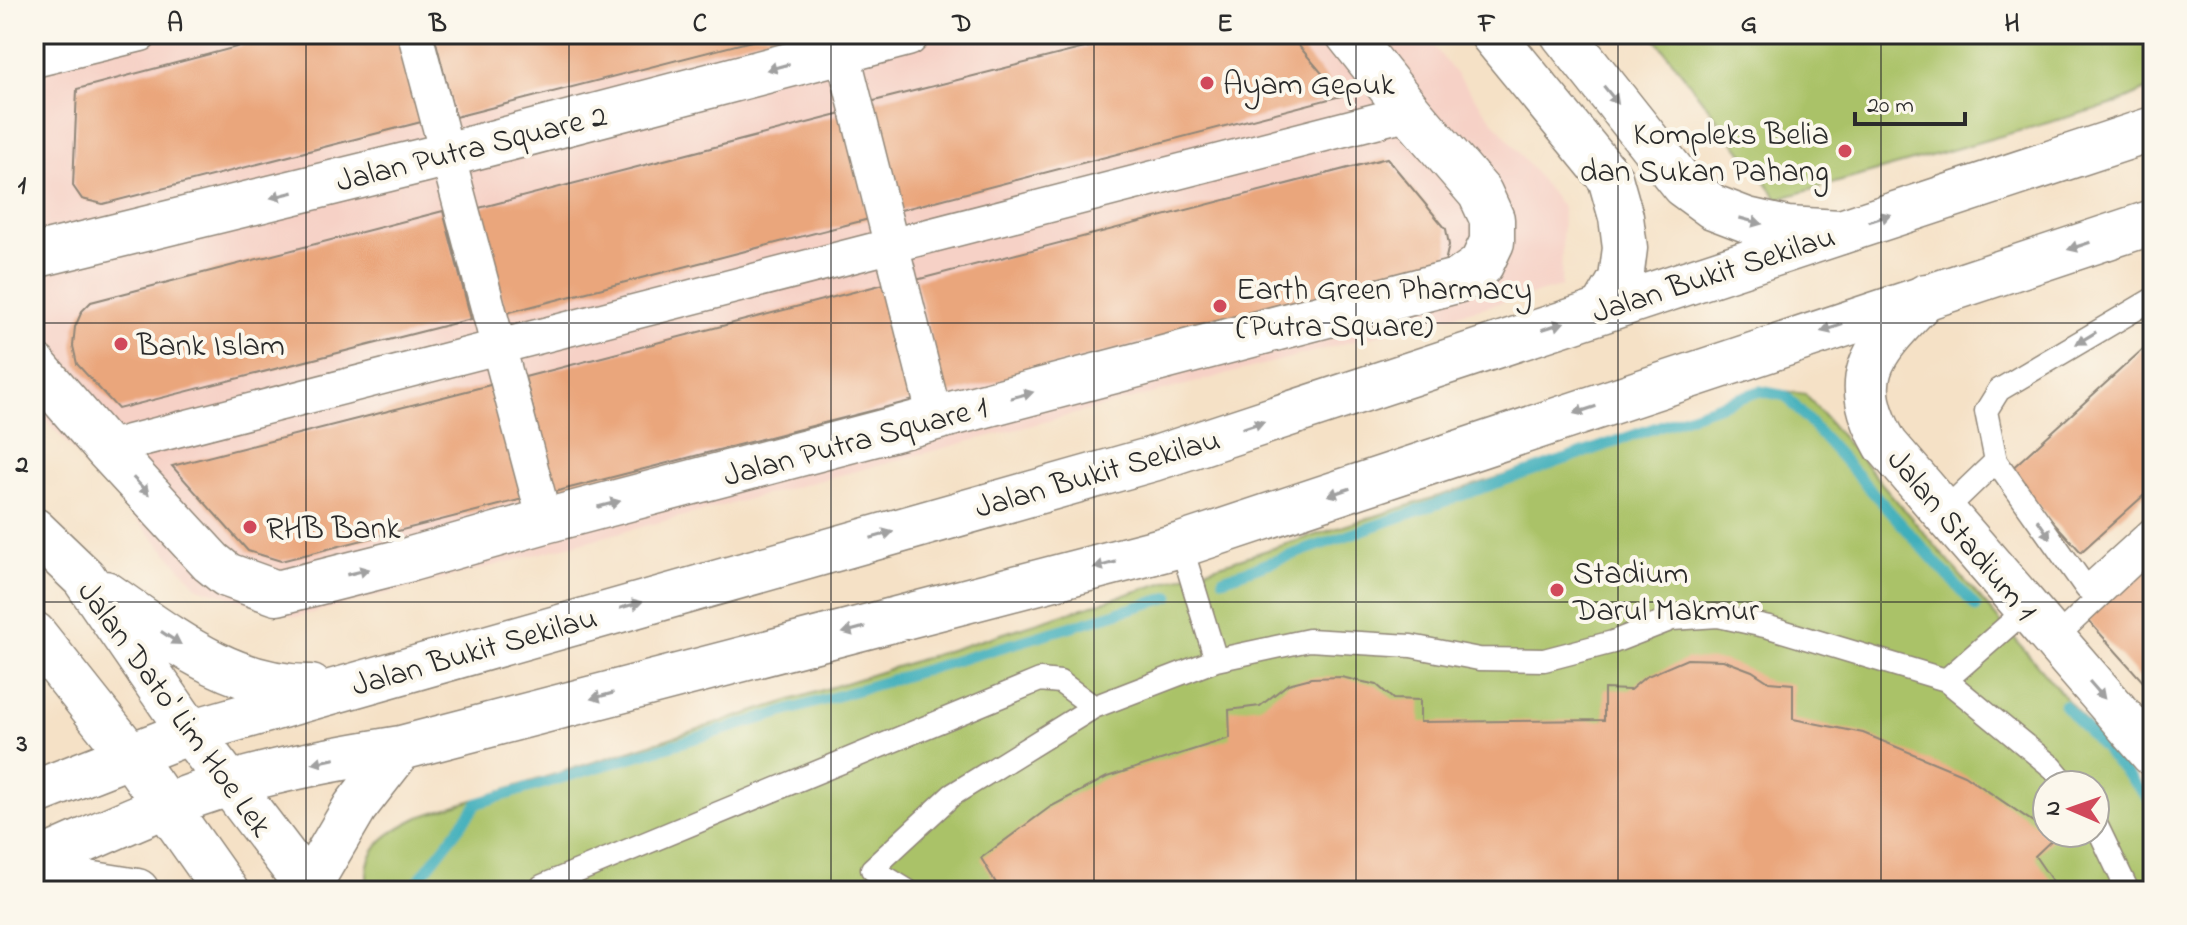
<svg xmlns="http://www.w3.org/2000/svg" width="2187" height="925" viewBox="0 0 2187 925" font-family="'Indie Flower',sans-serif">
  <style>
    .built { fill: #f6d1c6 }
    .grass { fill: #aac268; stroke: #6a764a; stroke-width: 2; fill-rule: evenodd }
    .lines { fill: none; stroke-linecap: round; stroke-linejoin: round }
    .stream { stroke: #40afbb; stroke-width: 11 }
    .building { fill: #eaa67c }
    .service-casing { stroke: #908678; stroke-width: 25 }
    .pedestrian-casing { stroke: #908678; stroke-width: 37 }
    .minor-casing { stroke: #908678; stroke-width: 47 }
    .tertiary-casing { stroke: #908678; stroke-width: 47 }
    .service { stroke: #fff; stroke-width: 22 }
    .pedestrian { stroke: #fff; stroke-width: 34 }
    .minor { stroke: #fff; stroke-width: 44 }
    .tertiary { stroke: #fff; stroke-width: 44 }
    .oneway { fill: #a0a0a0 }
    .grid { fill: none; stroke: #2b2b2b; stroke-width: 2; stroke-opacity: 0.55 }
    .poi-dot { fill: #d1495b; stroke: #fbf7ec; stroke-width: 3 }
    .labels { text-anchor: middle; stroke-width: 8; stroke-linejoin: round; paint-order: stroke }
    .poi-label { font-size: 32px; fill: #2b2b2b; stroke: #fbf7ec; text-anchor: start }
    .street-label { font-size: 32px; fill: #2b2b2b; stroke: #fbf7ec }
    .neatline { fill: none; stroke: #2b2b2b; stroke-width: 3 }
    .grid-label { font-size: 26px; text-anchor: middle; font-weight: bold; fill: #2b2b2b }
  </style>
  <rect width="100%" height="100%" fill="#fbf7ec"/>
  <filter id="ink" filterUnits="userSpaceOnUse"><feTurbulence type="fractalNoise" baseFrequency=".0125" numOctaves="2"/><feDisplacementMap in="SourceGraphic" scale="16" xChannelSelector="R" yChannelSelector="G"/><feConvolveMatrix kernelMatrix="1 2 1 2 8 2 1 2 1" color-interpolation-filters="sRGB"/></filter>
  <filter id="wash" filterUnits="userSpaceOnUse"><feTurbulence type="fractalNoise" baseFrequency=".006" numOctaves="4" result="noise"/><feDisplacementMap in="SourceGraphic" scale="32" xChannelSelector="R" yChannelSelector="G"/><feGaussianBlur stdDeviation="1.8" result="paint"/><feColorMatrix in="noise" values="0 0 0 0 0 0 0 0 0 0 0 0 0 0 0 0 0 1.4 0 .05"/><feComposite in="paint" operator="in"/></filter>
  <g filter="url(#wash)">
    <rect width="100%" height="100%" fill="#f5e1c6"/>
    <path class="built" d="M34 34H1424L1563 208 1561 287 296 617 198 587 34 407Z"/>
    <path class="grass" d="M1652 34H2153V87L2118 103 1778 199Z
      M1776 390 1805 394 2153 800V891H369C359 849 387 833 419 817ZM2047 785H2095V833H2047Z"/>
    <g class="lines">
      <path class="stream" d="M1223 579 1760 391 1786 396 1976 607
        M2064 705 2153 804
        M410 891 478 803 1170 597"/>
    </g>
    <g id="blocks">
      <path class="building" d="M286 34H403L425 121 103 204 82 199 73 186 77 89Z
        M434 34H774L775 35 455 117Z
        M1140 34H1289L1341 96 897 211 870 102Z
        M842 114 869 219 506 313 479 208Z
        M1387 158 1446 229 1449 245 1445 262 945 395 916 280Z
        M443 211 471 319 118 409 77 364 73 346 75 327 82 311 91 302Z
        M888 283 918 399 554 492 525 377Z
        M2153 340V487L2081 552 2008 472Z
        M494 384 523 499 281 561 248 551 172 466Z
        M2153 557V693L2087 619Z
        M1687 659 1723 660 1752 671 1769 682 1793 684V719L1863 733 1964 775 2055 837 2035 856 2059 891H1795L1743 887 1630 891H998L999 888 981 858 1050 807 1107 777 1230 738 1229 710 1260 706 1288 684 1311 678 1341 677 1377 685 1393 699 1420 700V722L1604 720V689L1630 690 1645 677Z"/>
    </g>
  </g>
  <g filter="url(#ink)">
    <use href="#blocks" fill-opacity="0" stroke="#908678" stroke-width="2"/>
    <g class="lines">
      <g class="service-casing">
        <path id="service" d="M2153 299 1999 390 1986 411 1996 461 2086 588 2153 527
          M1944 511 1996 461
          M1181 545 1216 660
          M2053 640 2137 561
          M1946 680 2027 609
          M2095 822 2128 891
          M539 891 542 886 1040 680 1060 682 1094 707
          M908 891 872 869 952 795 1094 707 1216 660 1309 640 1411 646 1479 659 1544 660 1613 642 1672 619 1718 616 1769 627 1946 680 2052 767 2067 785"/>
      </g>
      <g class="pedestrian-casing">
        <path id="pedestrian" d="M415 34 545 521
          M838 34 935 418
          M34 60 141 34
          M106 448 1410 112"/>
      </g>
      <g class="minor-casing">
        <path id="minor" d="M1492 34 1610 178 1621 217 1625 248 1621 279 1603 310
          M1563 34 1683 185 1713 207 1747 220 1787 229 1840 232
          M34 256 446 155 907 34
          M1926 296C1877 349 1844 372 1886 445L2153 754
          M34 365 106 448 211 562 227 575 277 593 411 559 545 521 1460 280 1481 265 1492 242V219L1480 193 1410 112 1348 34"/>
      </g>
      <g class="tertiary-casing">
        <path id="tertiary" d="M34 530 84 578 190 732 311 891
          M105 593C169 637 231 688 311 687
          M34 634 130 755 226 891
          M34 793 190 732 1153 459 2153 129
          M34 863C99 835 165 802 233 783 288 767 344 757 401 748L1181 545 2153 222
          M34 879 81 882 137 891
          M308 887 355 807 401 748"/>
      </g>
      <use href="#service" class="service"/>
      <use href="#pedestrian" class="pedestrian"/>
      <use href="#minor" class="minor"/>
      <use href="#tertiary" class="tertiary"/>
    </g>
    <defs><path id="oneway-solid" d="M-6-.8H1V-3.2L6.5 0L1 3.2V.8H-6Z" transform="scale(2)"/></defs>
    <g class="oneway">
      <use href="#oneway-solid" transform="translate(778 67) rotate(165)"/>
      <use href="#oneway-solid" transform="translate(1611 95) rotate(51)"/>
      <use href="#oneway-solid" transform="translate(282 195) rotate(166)"/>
      <use href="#oneway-solid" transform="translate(1880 218) rotate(-18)"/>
      <use href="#oneway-solid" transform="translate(1751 221) rotate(15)"/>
      <use href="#oneway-solid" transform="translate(2079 246) rotate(162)"/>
      <use href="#oneway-solid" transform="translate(1553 326) rotate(-18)"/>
      <use href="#oneway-solid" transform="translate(1832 328) rotate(162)"/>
      <use href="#oneway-solid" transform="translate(2086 338) rotate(149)"/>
      <use href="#oneway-solid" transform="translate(1022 395) rotate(-15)"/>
      <use href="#oneway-solid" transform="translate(1585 410) rotate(162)"/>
      <use href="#oneway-solid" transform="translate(1253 425) rotate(-18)"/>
      <use href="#oneway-solid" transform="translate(141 486) rotate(47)"/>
      <use href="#oneway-solid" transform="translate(1339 492) rotate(162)"/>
      <use href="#oneway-solid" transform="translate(609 504) rotate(-15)"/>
      <use href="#oneway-solid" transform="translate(2044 529) rotate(55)"/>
      <use href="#oneway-solid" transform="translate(882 535) rotate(-16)"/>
      <use href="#oneway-solid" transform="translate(1105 565) rotate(165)"/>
      <use href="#oneway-solid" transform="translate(358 572) rotate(-14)"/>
      <use href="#oneway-solid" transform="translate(631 605) rotate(-16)"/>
      <use href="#oneway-solid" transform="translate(854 630) rotate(165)"/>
      <use href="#oneway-solid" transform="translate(171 638) rotate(33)"/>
      <use href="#oneway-solid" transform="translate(2097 690) rotate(49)"/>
      <use href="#oneway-solid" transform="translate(602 696) rotate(165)"/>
      <use href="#oneway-solid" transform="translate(324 761) rotate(168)"/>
    </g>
  </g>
  <path class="grid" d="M306 34V891M569 34V891M831 34V891M1094 34V891M1356 34V891M1618 34V891M1881 34V891M34 323H2153M34 602H2153"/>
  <g class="poi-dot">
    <circle cx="1207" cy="83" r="8"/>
    <circle cx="1845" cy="151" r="8"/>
    <circle cx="1220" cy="306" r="8"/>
    <circle cx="121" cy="344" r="8"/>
    <circle cx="250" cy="527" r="8"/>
    <circle cx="1557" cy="590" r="8"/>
  </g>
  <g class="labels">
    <g class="poi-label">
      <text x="1223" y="94">Ayam Gepuk</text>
      <text x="1829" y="144" text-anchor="end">Kompleks Belia<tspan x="1829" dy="37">dan Sukan Pahang</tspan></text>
      <text x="1236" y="299">Earth Green Pharmacy<tspan x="1236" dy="37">(Putra Square)</tspan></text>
      <text x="137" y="355">Bank Islam</text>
      <text x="266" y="538">RHB Bank</text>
      <text x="1573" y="583">Stadium<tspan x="1573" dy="37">Darul Makmur</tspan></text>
    </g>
    <g class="street-label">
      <text transform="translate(471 147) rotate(-14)" y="11">Jalan Putra Square 2</text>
      <text transform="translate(1713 273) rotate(-18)" y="11">Jalan Bukit Sekilau</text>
      <text transform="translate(855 440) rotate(-15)" y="11">Jalan Putra Square 1</text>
      <text transform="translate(1097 472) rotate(-16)" y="11">Jalan Bukit Sekilau</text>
      <text transform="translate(1963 534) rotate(50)" y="11">Jalan Stadium 1</text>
      <text transform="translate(474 650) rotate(-16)" y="11">Jalan Bukit Sekilau</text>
      <text transform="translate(176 708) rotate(54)" y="11">Jalan Dato' Lim Hoe Lek</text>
    </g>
  </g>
  <rect width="2187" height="925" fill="none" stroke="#fbf7ec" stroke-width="88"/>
  <g transform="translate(2071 809) rotate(272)"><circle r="38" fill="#fbf7ec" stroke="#a8a59f" stroke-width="2"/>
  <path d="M0-6L14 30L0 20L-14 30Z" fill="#d1495b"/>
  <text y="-12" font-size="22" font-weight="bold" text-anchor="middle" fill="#2b2b2b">N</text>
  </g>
  <path d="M1855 112v12h110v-12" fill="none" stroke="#2b2b2b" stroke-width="4"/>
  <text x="1867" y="112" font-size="24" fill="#2b2b2b" stroke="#fbf7ec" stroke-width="6" paint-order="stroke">20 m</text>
  <rect x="44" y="44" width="2099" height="837" class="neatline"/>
  <g class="grid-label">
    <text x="175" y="31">A</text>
    <text x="438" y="31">B</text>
    <text x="700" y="31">C</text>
    <text x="962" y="31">D</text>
    <text x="1225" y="31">E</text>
    <text x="1487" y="31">F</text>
    <text x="1749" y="31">G</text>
    <text x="2012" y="31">H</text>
    <text x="22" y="193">1</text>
    <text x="22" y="472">2</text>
    <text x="22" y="751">3</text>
  </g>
</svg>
